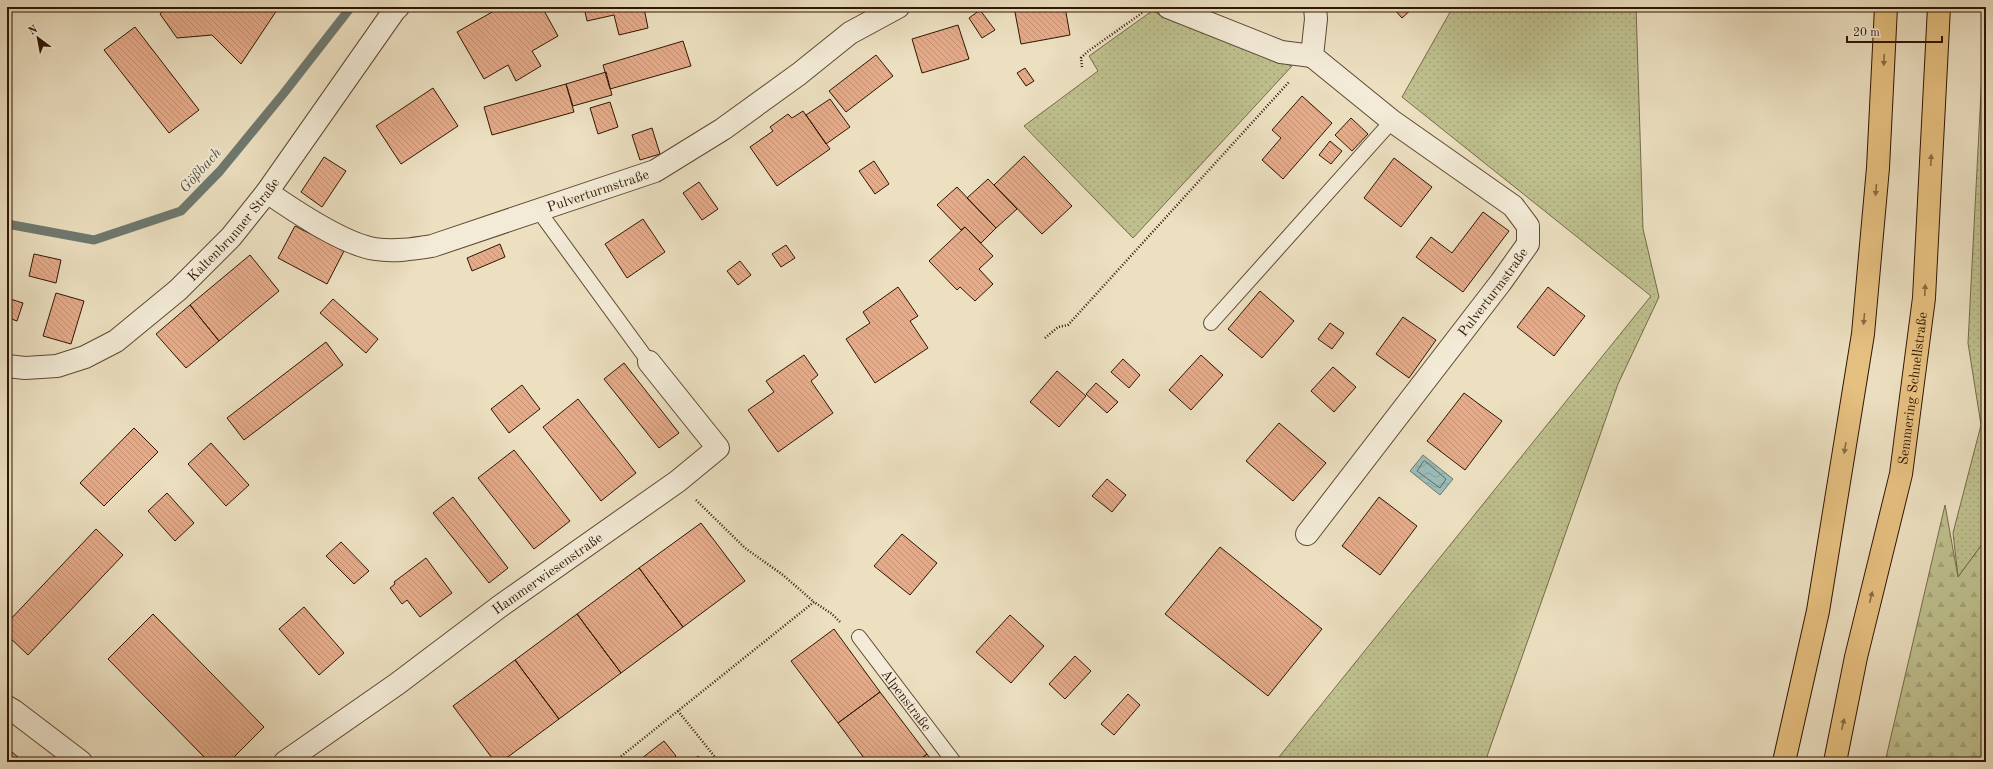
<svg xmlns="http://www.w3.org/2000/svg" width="1993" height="769" viewBox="0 0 1993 769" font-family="'Old Standard TT',serif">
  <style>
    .grass { fill: url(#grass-dots); stroke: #766b48 }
    .forest { fill: url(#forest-firs); stroke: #766b48 }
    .water { fill: url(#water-waves); stroke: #6f7a70 }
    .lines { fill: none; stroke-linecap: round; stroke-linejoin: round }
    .shore { stroke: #64695e; stroke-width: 1 }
    .stream { stroke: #6f7a70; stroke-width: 9 }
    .building { fill: url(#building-back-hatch); stroke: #2f1603 }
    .lane-casing { stroke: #5e4832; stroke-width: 16 }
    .street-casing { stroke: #5e4832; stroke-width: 24 }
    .highway-casing { stroke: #2f1603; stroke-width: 24 }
    .path { stroke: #2f1603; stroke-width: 2.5; stroke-dasharray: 1 2; stroke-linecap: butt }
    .lane { stroke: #f3ebd7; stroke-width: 14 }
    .street { stroke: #f3ebd7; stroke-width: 22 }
    .highway { stroke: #e6c080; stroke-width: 22 }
    .oneway { fill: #8a6b42 }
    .labels { text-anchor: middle; stroke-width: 3.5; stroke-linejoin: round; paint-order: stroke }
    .street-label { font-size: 14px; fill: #2f1603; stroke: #f3ebd7 }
    .water-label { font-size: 15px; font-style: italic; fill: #545042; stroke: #f3ebd7 }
  </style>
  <defs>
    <pattern id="grass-dots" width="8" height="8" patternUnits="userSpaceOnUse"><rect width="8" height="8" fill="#bec08e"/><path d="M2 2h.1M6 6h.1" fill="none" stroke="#a4a479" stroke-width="1.8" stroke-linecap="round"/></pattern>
    <pattern id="forest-firs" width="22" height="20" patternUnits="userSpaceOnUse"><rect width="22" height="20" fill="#bec08e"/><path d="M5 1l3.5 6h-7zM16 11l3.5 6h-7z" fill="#a4a479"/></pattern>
    <pattern id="water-waves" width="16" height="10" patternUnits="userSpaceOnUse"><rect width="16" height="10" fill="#9abcb8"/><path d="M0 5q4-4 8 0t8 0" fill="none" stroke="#85a19d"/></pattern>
    <pattern id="building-back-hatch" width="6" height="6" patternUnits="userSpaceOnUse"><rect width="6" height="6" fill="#e6ab89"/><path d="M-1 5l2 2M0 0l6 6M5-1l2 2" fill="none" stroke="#c69275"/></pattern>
  </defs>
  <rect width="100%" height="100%" fill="#ece0c1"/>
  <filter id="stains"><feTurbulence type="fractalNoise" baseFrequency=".005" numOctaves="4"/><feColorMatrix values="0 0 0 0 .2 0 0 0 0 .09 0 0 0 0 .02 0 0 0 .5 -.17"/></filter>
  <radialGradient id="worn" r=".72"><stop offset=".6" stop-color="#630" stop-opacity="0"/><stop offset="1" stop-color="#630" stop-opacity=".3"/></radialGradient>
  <path class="grass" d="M1453 7H1636L1643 229 1659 297 1618 384 1485 762H1275L1651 296 1402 97Z
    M1982 7H1986V539L1958 577 1953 533 1981 425 1968 343 1983 53Z
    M1152 11 1292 66 1133 238 1024 126 1098 71 1089 56Z"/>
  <path class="forest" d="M1945 505 1958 577 1986 539V762H1885Z"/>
  <path class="water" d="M1423 455 1453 479 1440 495 1410 471Z"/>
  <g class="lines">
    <path class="shore" d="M1425 461 1446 479 1440 488 1417 471 1423 462Z"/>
    <path class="stream" d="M7 224 94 240 181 211 220 171 284 93 351 7"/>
  </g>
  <path class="building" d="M166 7H279L241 64 212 35 177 38 160 14Z
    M501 7H542L558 36 532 51 541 66 516 81 508 65 484 79 457 32Z
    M584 7H649L644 8 648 28 619 35 614 15 587 21Z
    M1014 7H1065L1070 35 1021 44Z
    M1392 7H1414L1402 18Z
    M980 10 995 30 982 38 969 18Z
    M958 25 969 59 922 73 912 39Z
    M135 27 199 110 169 133 104 50Z
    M683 41 691 66 610 89 603 65Z
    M876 55 893 76 846 112 829 91Z
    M1025 68 1034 81 1026 86 1017 73Z
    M606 72 612 95 573 106 566 84Z
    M566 84 574 112 492 135 484 107Z
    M433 88 458 126 401 164 376 126Z
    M1302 96 1332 123 1283 179 1262 160 1281 138 1272 130Z
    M830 99 850 127 826 144 806 115Z
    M610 102 618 127 598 134 590 108Z
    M803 111 830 149 777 186 750 147 773 131 770 127 788 114 792 118Z
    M1351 118 1368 134 1352 151 1335 135Z
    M652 128 660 154 640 160 632 135Z
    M1330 141 1342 151 1331 164 1319 155Z
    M1024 156 1072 206 1042 234 994 185Z
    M324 157 346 171 322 207 301 192Z
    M1394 158 1432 187 1401 227 1364 198Z
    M874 161 889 184 875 194 859 171Z
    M988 179 1017 209 996 228 967 198Z
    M699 182 718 209 702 220 683 193Z
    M957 187 996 228 981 243 965 227 961 230 937 205Z
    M1483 212 1509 231 1463 292 1416 257 1431 237 1452 253Z
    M643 219 665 252 627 278 605 244Z
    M295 226 344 251 327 284 278 258Z
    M965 227 993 256 979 269 993 284 975 301 960 287 957 290 929 261Z
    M500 244 505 257 472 271 467 258Z
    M786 245 795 258 781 267 772 254Z
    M34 254 61 260 56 283 29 276Z
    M250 255 279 291 219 341 190 305Z
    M740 261 751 275 738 285 727 271Z
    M898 287 918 316 910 321 928 348 875 383 846 339 870 323 863 312Z
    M1548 287 1585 316 1554 356 1517 327Z
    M1260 291 1294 321 1262 358 1228 329Z
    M56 293 84 301 71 344 43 336Z
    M7 298 23 303 17 321 9 318 7 326Z
    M333 299 378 339 366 353 320 313Z
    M190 305 219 341 186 368 156 334Z
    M1403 317 1436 340 1409 378 1376 354Z
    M1330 323 1344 333 1332 349 1318 339Z
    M326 342 343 365 244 440 227 418Z
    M804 355 818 375 811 381 833 413 778 452 748 410 774 392 766 381Z
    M1201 355 1223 375 1191 410 1169 390Z
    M1123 359 1140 375 1129 388 1111 372Z
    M624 363 679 433 659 448 604 379Z
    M1333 367 1356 387 1334 412 1311 391Z
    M1057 371 1086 396 1059 427 1030 402Z
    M1096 383 1118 402 1107 413 1086 394Z
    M522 385 540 409 509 433 491 409Z
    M1464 393 1502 421 1465 470 1427 441Z
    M578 399 636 473 601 501 543 427Z
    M1279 423 1326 463 1293 501 1246 461Z
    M134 428 158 452 104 506 80 483Z
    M211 443 249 485 226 506 188 464Z
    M514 450 570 521 534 549 478 478Z
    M1107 479 1126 495 1112 512 1092 496Z
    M167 493 194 523 175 541 148 511Z
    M453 497 508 568 489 583 433 513Z
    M1379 497 1417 526 1380 575 1342 546Z
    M701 523 745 581 683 627 639 568Z
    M96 529 123 555 28 655 7 635V623Z
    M902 534 937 563 910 595 874 566Z
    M341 542 369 571 354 584 326 556Z
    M1220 547 1322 629 1268 696 1165 614Z
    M426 558 452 593 420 617 407 600 402 604 390 588 395 584 394 582Z
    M639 568 683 627 621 673 577 614Z
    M304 607 344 653 319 675 279 629Z
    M153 614 264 727 229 762H209L108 659Z
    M577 614 621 673 559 719 515 660Z
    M1010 615 1044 646 1011 683 976 652Z
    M834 629 880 692 838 723 791 661Z
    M1075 656 1091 671 1065 699 1049 684Z
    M515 660 559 719 501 762H495L453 706Z
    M880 692 927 754 917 762H867L838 723Z
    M1128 694 1140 705 1114 735 1101 724Z
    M664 741 676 756 669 762H637Z
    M7 748 24 762H7Z
    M927 754 933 762H917Z
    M698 756 703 762H691Z"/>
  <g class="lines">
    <g class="lane-casing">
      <g id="lane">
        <path d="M538 210 649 362"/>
        <path d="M1211 323 1392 121"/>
        <path id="s1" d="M859 637 954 762"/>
      </g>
    </g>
    <g class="street-casing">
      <g id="street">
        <path d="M1168 7 1281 52 1312 56"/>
        <path id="s2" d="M267 192C293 210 343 244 375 249 394 252 413 249 432 246L655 171 723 129 799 74 850 33 898 7"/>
        <path id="s3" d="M7 366 25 368 57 366 85 357 116 341 178 290 231 237 267 192 394 11 398 7"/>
        <path id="s4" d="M1307 534 1501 282 1528 244V226L1513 206 1392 121 1312 56 1316 19 1315 7"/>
        <path d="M7 707 14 711 81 762"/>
        <path id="s5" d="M285 762 397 684 499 607 678 481 718 448 649 362"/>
      </g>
    </g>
    <g class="highway-casing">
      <g id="highway">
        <path d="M1784 762 1818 611 1863 334 1878 168 1886 7"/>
        <path id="s6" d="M1835 762 1856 657 1901 474 1924 298 1939 7"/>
      </g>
    </g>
    <path class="path" d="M1082 67 1081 58 1087 52 1142 13
      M1045 338 1058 327 1068 325 1289 82
      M696 500 745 548 783 575 814 602
      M678 711 719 762
      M614 762 814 602 832 614 841 623"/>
    <use href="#lane" class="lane"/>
    <use href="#street" class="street"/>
    <use href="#highway" class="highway"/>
  </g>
  <defs><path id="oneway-solid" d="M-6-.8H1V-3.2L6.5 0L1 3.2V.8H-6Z"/></defs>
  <g class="oneway">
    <use href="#oneway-solid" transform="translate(1884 60) rotate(93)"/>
    <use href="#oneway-solid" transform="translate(1931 160) rotate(-87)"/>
    <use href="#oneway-solid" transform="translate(1876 190) rotate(95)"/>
    <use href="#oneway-solid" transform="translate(1925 290) rotate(-87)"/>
    <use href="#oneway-solid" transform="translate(1864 319) rotate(95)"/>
    <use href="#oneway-solid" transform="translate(1845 448) rotate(99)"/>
    <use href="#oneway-solid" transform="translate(1871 597) rotate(-76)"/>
    <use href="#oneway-solid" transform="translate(1843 724) rotate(-78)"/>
  </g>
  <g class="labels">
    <g class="street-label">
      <text dy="5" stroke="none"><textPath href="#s2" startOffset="355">Pulverturmstraße</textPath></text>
      <text dy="5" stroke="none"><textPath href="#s3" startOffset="277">Kaltenbrunner Straße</textPath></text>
      <text dy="5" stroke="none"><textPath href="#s4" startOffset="305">Pulverturmstraße</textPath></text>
      <text dy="5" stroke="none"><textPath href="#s6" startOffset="382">Semmering Schnellstraße</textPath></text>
      <text dy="5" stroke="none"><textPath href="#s5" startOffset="323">Hammerwiesenstraße</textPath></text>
      <text dy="5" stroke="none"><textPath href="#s1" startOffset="79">Alpenstraße</textPath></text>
    </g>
    <g class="water-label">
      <text transform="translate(200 170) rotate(-48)" y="5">Gößbach</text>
    </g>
  </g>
  <rect width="1993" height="769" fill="none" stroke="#ece0c1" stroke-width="24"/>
  <rect x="8" y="8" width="1977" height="753" fill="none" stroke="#2f1603" stroke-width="2"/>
  <rect x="12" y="12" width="1969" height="745" fill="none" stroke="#2f1603"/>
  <g transform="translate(38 38) rotate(328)" stroke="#f3ebd7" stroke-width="3" paint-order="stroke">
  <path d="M0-3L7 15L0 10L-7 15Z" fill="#2f1603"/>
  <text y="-6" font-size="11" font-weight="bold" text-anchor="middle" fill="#2f1603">N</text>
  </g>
  <path d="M1847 36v6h95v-6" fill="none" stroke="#2f1603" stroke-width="2"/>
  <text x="1853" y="36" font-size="12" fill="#2f1603" stroke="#f3ebd7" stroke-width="3" paint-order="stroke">20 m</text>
  <rect width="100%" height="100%" filter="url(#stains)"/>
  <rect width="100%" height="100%" fill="url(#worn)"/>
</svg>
